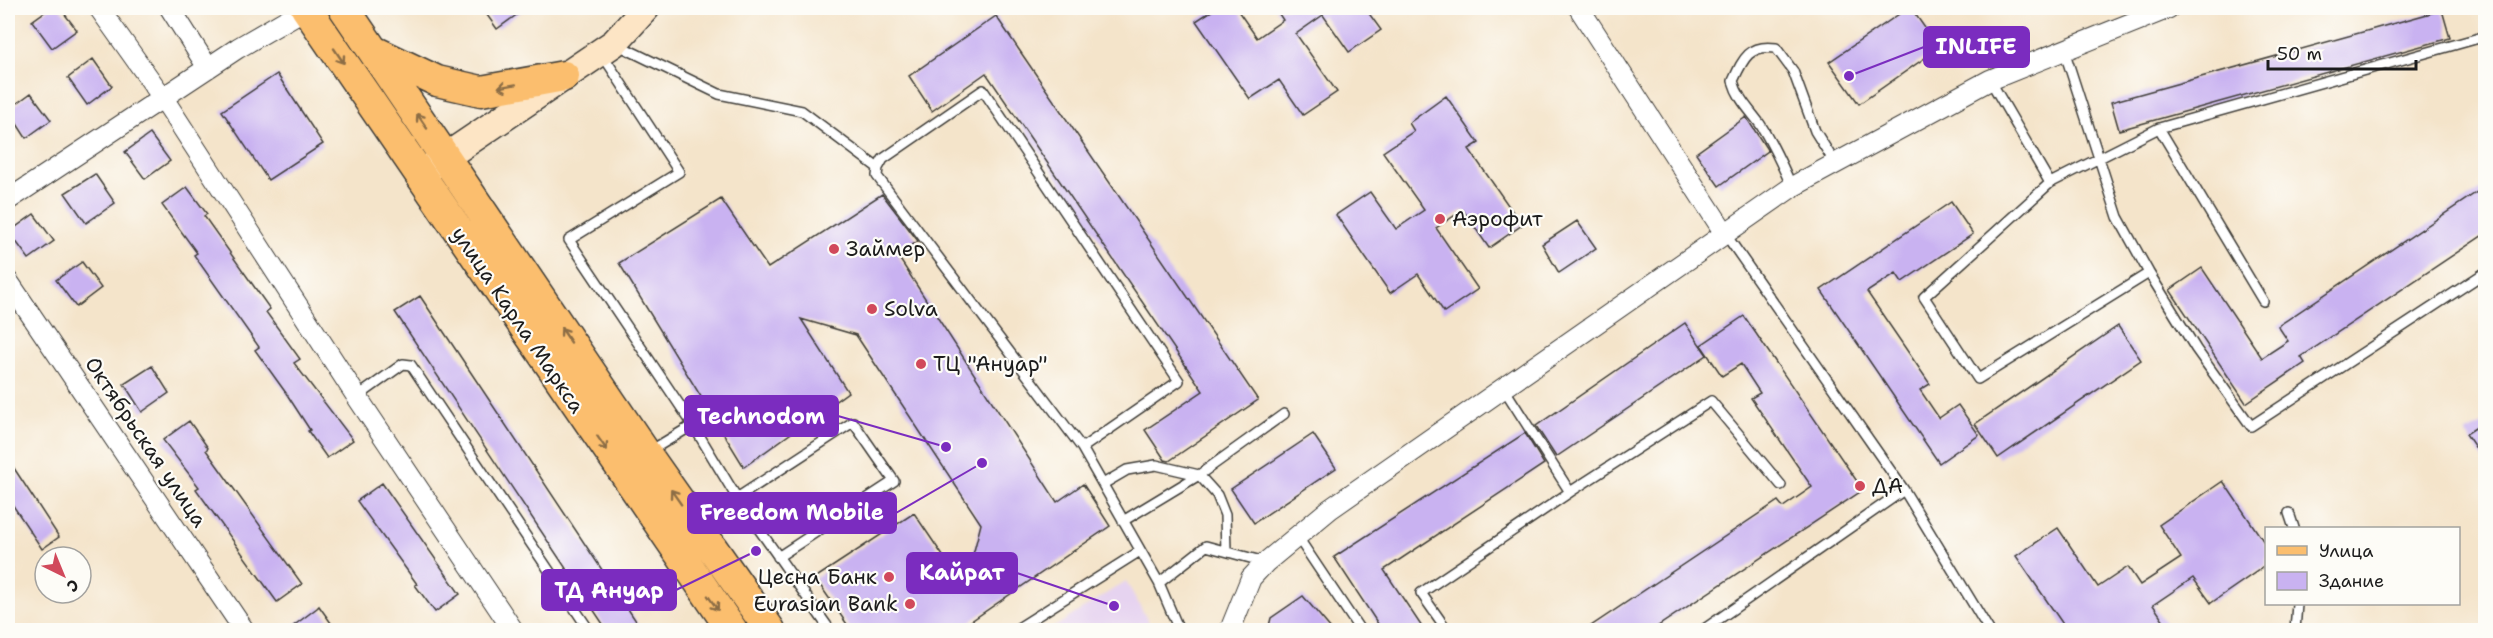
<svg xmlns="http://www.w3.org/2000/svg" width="2493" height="638" viewBox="0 0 2493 638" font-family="'Shantell Sans',sans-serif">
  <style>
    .built { fill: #e6d3f0 }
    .building { fill: #c9b2f1 }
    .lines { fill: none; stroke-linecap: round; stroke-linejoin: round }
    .lane-casing { stroke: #3c3a36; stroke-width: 12 }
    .street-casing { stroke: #3c3a36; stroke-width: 22 }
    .secondary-casing { stroke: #3c3a36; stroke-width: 30 }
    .primary-casing { stroke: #3c3a36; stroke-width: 33 }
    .lane { stroke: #fff; stroke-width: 9 }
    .street { stroke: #fff; stroke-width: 20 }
    .secondary { stroke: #fde5c5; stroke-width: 27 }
    .primary { stroke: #fbbe6e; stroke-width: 30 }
    .oneway { stroke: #8c6d45 }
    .poi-dot { fill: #d1495b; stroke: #fdfcf7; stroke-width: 2 }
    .labels { text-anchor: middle; stroke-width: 4.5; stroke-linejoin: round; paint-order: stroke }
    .poi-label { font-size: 21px; fill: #1c1c1c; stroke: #fdfcf7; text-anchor: start }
    .street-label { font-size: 21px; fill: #1c1c1c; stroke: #fdfcf7 }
    .leader { fill: none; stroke: #7b2cbf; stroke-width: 2 }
    .callout-dot { fill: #7b2cbf; stroke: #fdfcf7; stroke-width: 2 }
    .callout { fill: #7b2cbf; stroke: #7b2cbf; stroke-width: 2 }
    .callout-label { font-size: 22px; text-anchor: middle; font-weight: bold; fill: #fff }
  </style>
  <rect width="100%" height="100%" fill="#fdfcf7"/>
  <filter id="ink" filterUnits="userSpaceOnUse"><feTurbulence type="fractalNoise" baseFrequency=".0167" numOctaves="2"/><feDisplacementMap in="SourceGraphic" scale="12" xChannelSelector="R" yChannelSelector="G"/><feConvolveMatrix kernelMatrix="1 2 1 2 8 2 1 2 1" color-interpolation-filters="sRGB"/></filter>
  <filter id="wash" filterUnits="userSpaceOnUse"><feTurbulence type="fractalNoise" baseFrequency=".008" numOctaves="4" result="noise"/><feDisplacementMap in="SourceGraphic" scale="24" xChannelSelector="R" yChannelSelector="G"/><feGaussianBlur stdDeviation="1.35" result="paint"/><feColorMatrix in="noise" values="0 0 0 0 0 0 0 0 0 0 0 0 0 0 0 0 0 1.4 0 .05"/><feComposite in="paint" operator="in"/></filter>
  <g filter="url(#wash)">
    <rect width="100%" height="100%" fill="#f4e4ca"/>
    <path class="built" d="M1126 581 1153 630H1050Z"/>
    <g id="blocks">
      <path class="building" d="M50 8H60L77 30 52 48 32 21Z
        M482 8H526L497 29Z
        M1216 8H1236L1257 38 1283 20 1275 8H1365L1381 30 1349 52 1323 15 1296 34 1337 92 1303 115 1279 80 1250 99 1196 21Z
        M1908 8H1911L1939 48 1859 104 1829 62Z
        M2442 10 2450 38 2119 130 2111 102Z
        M996 16 1258 400 1169 461 1165 460 1145 430 1203 391 986 73 932 111 909 76Z
        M93 59 112 86 87 105 68 78Z
        M277 74 323 144 268 180 222 111Z
        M31 93 51 120 26 138 8 110Z
        M1446 96 1479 143 1469 149 1522 225 1489 248 1463 210 1436 228 1478 289 1444 312 1418 274 1390 293 1336 215 1370 192 1396 229 1424 210 1383 152 1414 131 1409 123Z
        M1746 117 1768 151 1719 186 1696 153Z
        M150 134 170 161 145 179 125 152Z
        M95 174 115 203 86 223 65 193Z
        M2486 186V233L2301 357 2305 363 2246 403 2170 290 2202 268 2262 358 2288 341 2278 326Z
        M187 187 207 214 204 216 270 309 266 312 300 359 294 363 353 440 327 458 308 431 310 430 286 393 255 350 259 347 194 255 197 253 162 205Z
        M882 194 918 241 897 255 1057 502 1083 484 1110 526 958 630H851L815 578 914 513 962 584 974 551 981 524 856 335 801 319 848 392 744 467 619 263 721 199 768 268Z
        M1951 202 1973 234 1902 282 1896 273 1867 292 1930 384 1920 390 1939 418 1958 405 1979 435 1939 463 1821 290Z
        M34 214 54 241 29 259 9 232Z
        M1577 221 1596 248 1559 273 1542 244Z
        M82 262 101 288 76 307 56 280Z
        M420 296 642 630H607L395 312Z
        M1744 316 1863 490 1652 630H1585L1778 501 1783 507 1812 487 1751 398 1760 393 1741 364 1722 376 1701 345Z
        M1685 323 1707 355 1556 457 1536 426Z
        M2118 326 2141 360 1998 458 1975 424Z
        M152 366 169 393 142 412 124 384Z
        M189 421 208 448 206 450 302 584 277 602 196 489 199 487 163 440Z
        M2486 421V463L2466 434Z
        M1525 433 1544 464 1384 570 1424 630H1382L1334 557Z
        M1313 434 1336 468 1254 523 1231 489Z
        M8 459 59 537 42 549 8 498Z
        M2223 481 2266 545V565L2211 603 2193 578 2153 605 2170 630H2067L2016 556 2058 528 2098 587 2128 567 2140 585 2181 558 2159 525Z
        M382 483 460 594 435 612 415 585 417 584 357 501Z
        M1303 596 1332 630H1268L1271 618Z
        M319 606 336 630H288L317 608Z"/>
    </g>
  </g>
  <g filter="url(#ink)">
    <use href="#blocks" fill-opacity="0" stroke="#3c3a36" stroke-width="1.5"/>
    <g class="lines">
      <g class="lane-casing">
        <path id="lane" d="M616 44 719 94 802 111 878 168 877 176 1082 448 1159 583 1179 630
          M2064 50 2118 217 2149 273 2196 349 2251 426 2486 272
          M602 54 679 172 569 240 693 425
          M1990 80 2050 183 1924 297 1978 379 2149 273
          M2159 128 2263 301
          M878 168 883 159 983 90 1179 381 1082 448
          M2050 183 2159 128 2486 36
          M1792 187C1782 165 1773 144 1760 124 1749 109 1738 99 1733 81 1743 59 1749 44 1776 48L1793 71 1815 131 1835 163
          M357 397 403 364 411 365 589 630
          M650 451 693 425 737 498 830 630
          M1103 484 1127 470 1156 465 1199 475 1217 495 1225 515 1226 551
          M1904 490 1989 630
          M1570 492 1711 401 1781 485
          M737 498 853 422 894 481 778 557
          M2289 513 2294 528
          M1123 521 1199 475 1284 414
          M1297 536 1360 630
          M1159 583 1206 546 1265 562
          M1015 630 1140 551
          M1447 630 1421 593 1570 492 1503 387
          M1703 630 1904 490 1724 232
          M2295 630 2297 604"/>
      </g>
      <g class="street-casing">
        <path id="street" d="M99 8 163 98 357 397 513 630
          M170 8 208 68
          M1579 8 1724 232
          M8 200 238 48 307 8
          M8 281 244 630
          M1230 630 1251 578 1266 562 1330 509 1792 187 1990 80 2169 8"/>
      </g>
      <g class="secondary-casing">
        <path id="secondary" d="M419 175 614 43 646 8"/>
      </g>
      <g class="primary-casing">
        <path id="primary" d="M306 8 732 630
          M344 8 646 454 770 630
          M378 53 437 81 481 91 564 76"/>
      </g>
      <use href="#lane" class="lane"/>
      <use href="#street" class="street"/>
      <use href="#secondary" class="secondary"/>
      <use href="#primary" class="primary"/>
    </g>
    <defs><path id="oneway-shaft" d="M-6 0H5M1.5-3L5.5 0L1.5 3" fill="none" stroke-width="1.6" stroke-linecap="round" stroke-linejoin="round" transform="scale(1.5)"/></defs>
    <g class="oneway">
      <use href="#oneway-shaft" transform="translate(339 56) rotate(56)"/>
      <use href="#oneway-shaft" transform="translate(507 86) rotate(170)"/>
      <use href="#oneway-shaft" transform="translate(422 121) rotate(-124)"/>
      <use href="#oneway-shaft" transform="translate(566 335) rotate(-124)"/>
      <use href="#oneway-shaft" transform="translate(602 443) rotate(55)"/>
      <use href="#oneway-shaft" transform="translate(676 497) rotate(-125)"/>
      <use href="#oneway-shaft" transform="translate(713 603) rotate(55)"/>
    </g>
  </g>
  <g class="poi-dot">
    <circle cx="1440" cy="219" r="6"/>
    <circle cx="834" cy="249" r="6"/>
    <circle cx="872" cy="309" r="6"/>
    <circle cx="921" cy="364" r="6"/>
    <circle cx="1860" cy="486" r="6"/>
    <circle cx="889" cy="577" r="6"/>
    <circle cx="910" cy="604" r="6"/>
  </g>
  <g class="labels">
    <g class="poi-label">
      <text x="1452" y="226">Аэрофит</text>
      <text x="846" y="256">Займер</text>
      <text x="884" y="316">Solva</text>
      <text x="933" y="371">ТЦ "Ануар"</text>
      <text x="1872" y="493">ДА</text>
      <text x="877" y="584" text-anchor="end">Цесна Банк</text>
      <text x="898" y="611" text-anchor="end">Eurasian Bank</text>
    </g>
    <g class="street-label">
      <text transform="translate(518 320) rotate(56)" y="7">улица Карла Маркса</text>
      <text transform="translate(146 442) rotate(56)" y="7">Октябрьская улица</text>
    </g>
  </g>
  <path class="leader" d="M1849 76L1924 47M946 447L838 416M982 463L896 513M1114 606L1017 573M756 551L676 590"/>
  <g class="callout-dot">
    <circle cx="1849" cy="76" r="6"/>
    <circle cx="946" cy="447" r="6"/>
    <circle cx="982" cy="463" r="6"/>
    <circle cx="1114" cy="606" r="6"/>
    <circle cx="756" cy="551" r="6"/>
  </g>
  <g class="callout">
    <rect x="1924" y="27" width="105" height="40" rx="6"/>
    <rect x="685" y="396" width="153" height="40" rx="6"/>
    <rect x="688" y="493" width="208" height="40" rx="6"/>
    <rect x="907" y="553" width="110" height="40" rx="6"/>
    <rect x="542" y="570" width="134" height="40" rx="6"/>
  </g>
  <g class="callout-label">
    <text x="1976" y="54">INLIFE</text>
    <text x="761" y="424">Technodom</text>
    <text x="792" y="520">Freedom Mobile</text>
    <text x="962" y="580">Кайрат</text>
    <text x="609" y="598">ТД Ануар</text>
  </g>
  <rect width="2493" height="638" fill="none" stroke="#fdfcf7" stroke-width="30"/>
  <rect x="2265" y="527" width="195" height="78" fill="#fdfcf7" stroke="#a3a29f" stroke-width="1.5"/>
  <rect x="2277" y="546" width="30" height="9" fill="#fbbe6e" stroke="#a3a29f" stroke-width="1.5"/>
  <text x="2319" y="557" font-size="18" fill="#1c1c1c">Улица</text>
  <rect x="2277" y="572" width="30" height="18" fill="#c9b2f1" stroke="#a3a29f" stroke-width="1.5"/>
  <text x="2319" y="587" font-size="18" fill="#1c1c1c">Здание</text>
  <g transform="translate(63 575) rotate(137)"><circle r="28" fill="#fdfcf7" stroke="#a3a29f" stroke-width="1.5"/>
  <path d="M0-4.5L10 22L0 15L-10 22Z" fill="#d1495b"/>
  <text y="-9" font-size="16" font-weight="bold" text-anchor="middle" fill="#1c1c1c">С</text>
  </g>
  <path d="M2268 60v9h148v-9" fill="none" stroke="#1c1c1c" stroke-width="3"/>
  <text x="2277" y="60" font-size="18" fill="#1c1c1c" stroke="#fdfcf7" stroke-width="4.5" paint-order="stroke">50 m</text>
</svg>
